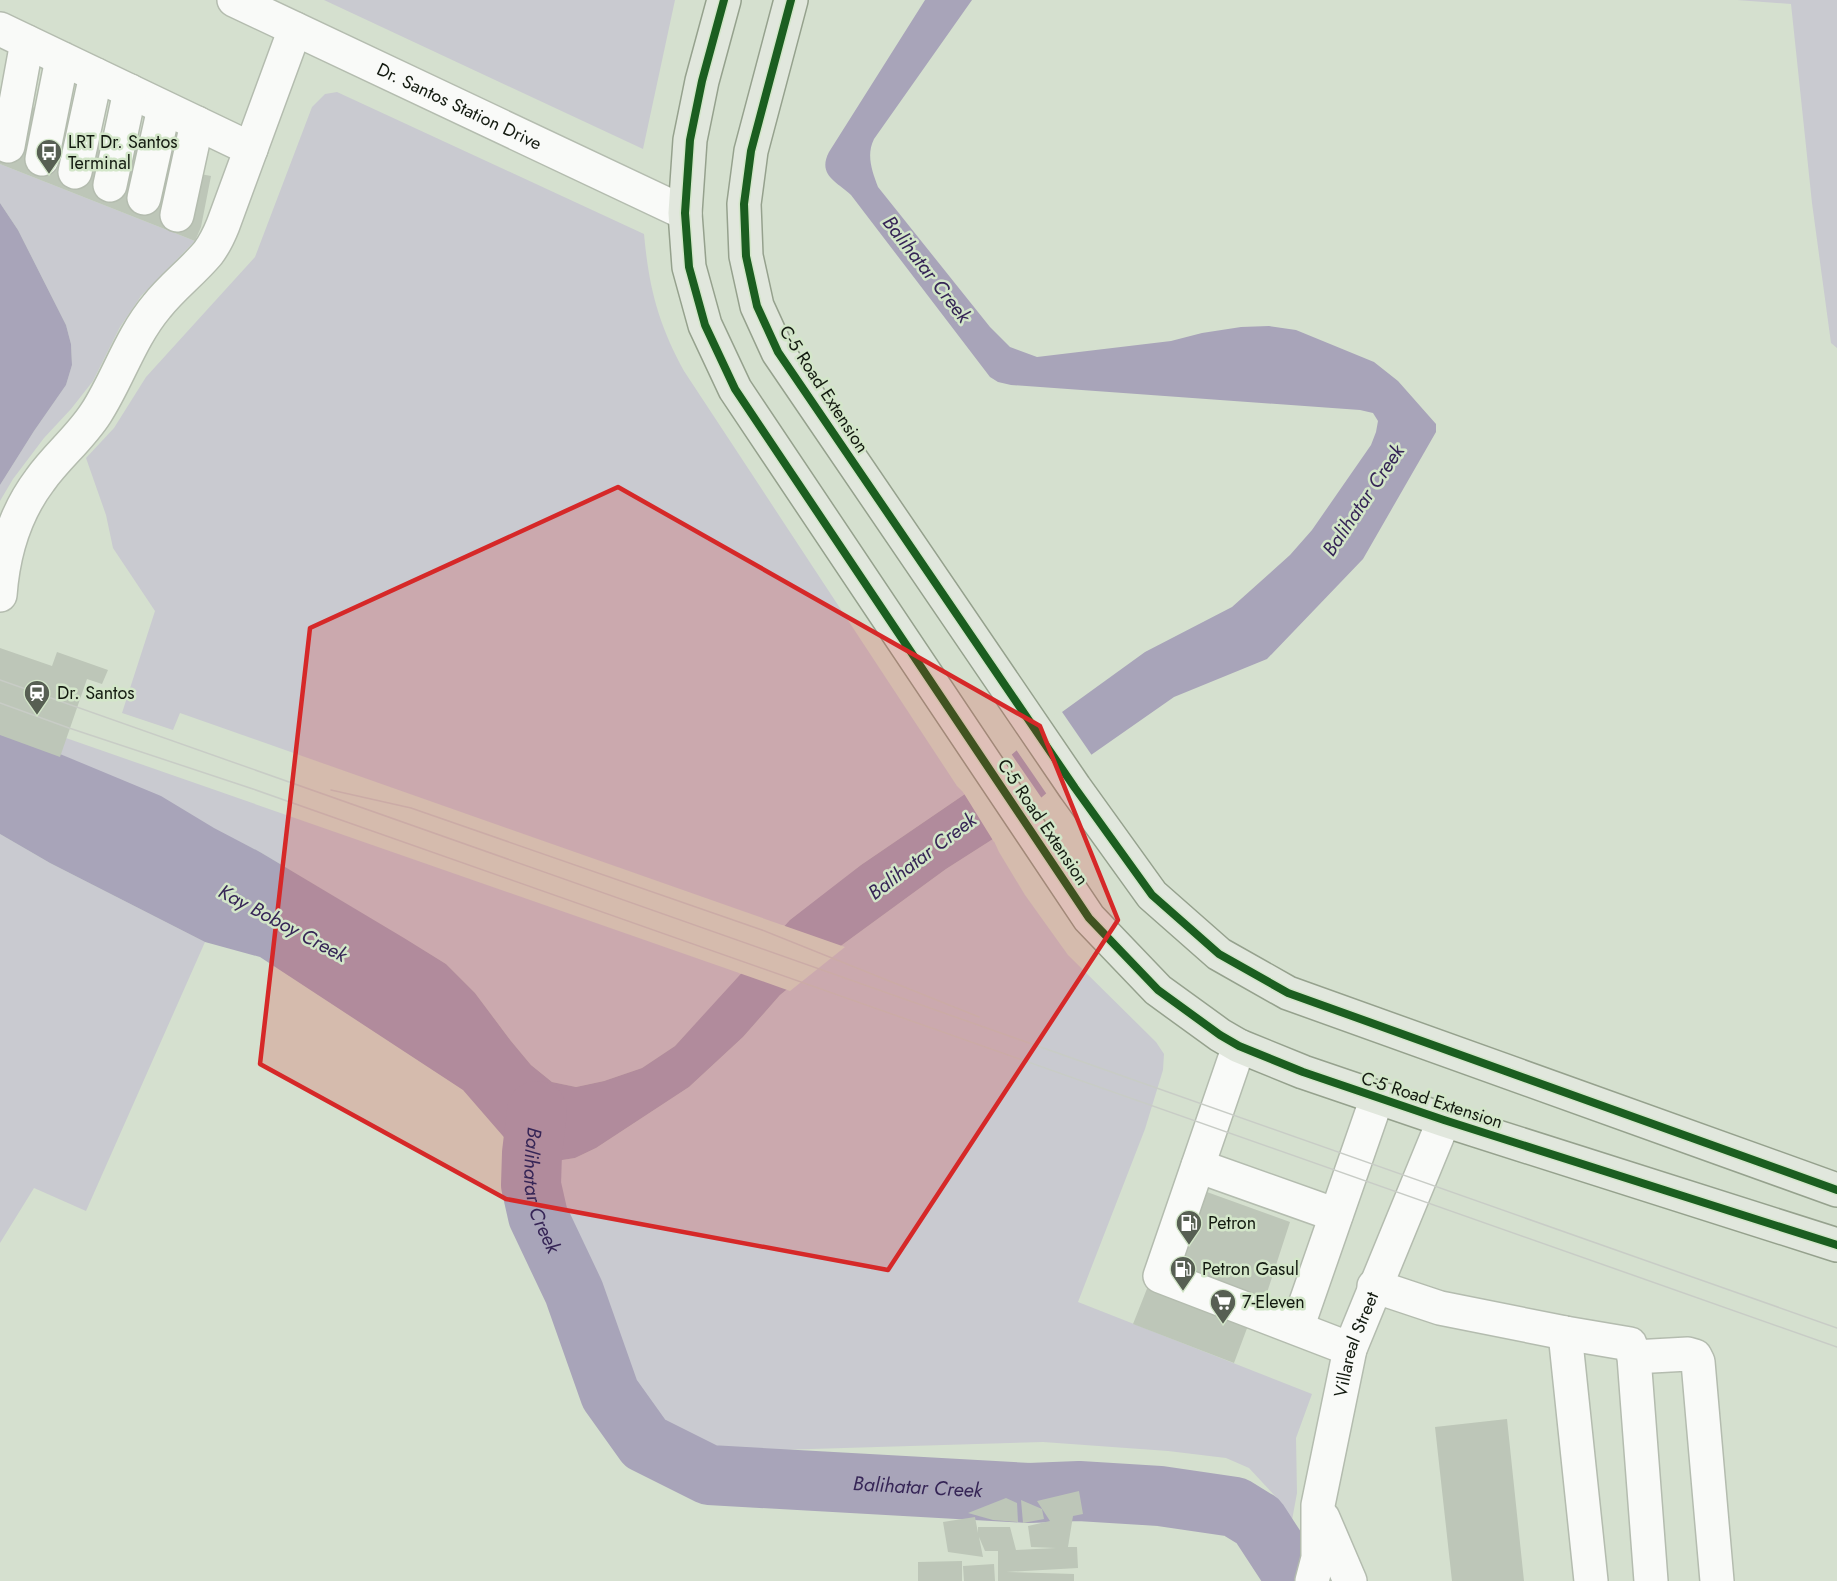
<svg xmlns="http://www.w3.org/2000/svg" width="1837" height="1581" viewBox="0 0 1837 1581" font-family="Jost,sans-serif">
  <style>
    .green { fill: #c9cad0 }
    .water { fill: #a8a4b9 }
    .pier { fill: #d5e0cf }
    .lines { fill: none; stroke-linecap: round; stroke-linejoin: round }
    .river { stroke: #a8a4b9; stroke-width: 60 }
    .building { fill: #bdc6b8 }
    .minor-casing { stroke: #b4bcaf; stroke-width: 36 }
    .major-casing { stroke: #95a18d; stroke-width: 36 }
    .minor { stroke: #f9faf8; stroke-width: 33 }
    .major { stroke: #e1e7dd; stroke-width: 33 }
    .tram { stroke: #c8ccc6; stroke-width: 1.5 }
    .cycleway-casing { stroke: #d3e6c9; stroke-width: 11 }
    .cycleway { stroke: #1b5e20; stroke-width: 8 }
    .marked { fill: #d62828; fill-opacity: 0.2; stroke: #d62828; stroke-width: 4.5; stroke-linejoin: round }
    .labels { text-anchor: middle; stroke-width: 5; stroke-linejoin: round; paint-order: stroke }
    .street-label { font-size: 18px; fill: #131a10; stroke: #d3e6c9 }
    .poi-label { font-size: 18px; fill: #131a10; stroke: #d3e6c9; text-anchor: start }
    .water-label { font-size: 20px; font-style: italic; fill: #362556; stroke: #d3e6c9 }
  </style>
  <rect width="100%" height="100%" fill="#d5e0cf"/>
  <path class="green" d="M324 0H675L643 149Z
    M1737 0H1837V348L1831 343 1812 203 1791 4Z
    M337 92 644 234C649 288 658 323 684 371L957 786 965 794 861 865 785 926 180 713 173 730 122 713 155 611 113 548 106 515 86 458 114 428 146 377 255 257 312 107 325 94Z
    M0 164 195 241 141 296 120 327 93 381 71 409 44 438 13 479 0 501V485L34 431 66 385 72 365 71 344 66 325 18 230 0 203Z
    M66 738 742 974 675 1046 642 1068 604 1081 576 1087 552 1082 531 1065 511 1041 475 993 446 964 260 852 60 754Z
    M0 834 50 863 205 942 86 1211 34 1188 0 1243Z
    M993 839 999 852 1025 895 1068 955 1156 1042 1164 1054 1163 1070 1145 1129 1078 1302 1312 1394 1296 1438 1297 1493 1292 1520 1275 1496 1249 1468 1226 1458 1168 1451 1043 1442 742 1451 704 1449 673 1435 649 1412 626 1366 570 1237 558 1197 556 1161 575 1158 596 1148 689 1087 743 1037 780 995 842 945 946 869Z"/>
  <path class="water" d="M925 0H972L874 139C866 155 872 171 878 187L990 327 1010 347 1037 357 1171 341 1202 333 1241 327 1269 326 1296 330 1374 362 1398 381 1436 424V432L1363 559 1267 659 1174 697 1091 755 993 839 946 869 842 945 780 995 743 1037 689 1087 596 1148 575 1158 556 1161 532 1153 509 1143 463 1090 260 957 205 942 50 863 0 834V729L161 796 214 828 260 852 404 938 446 964 475 993 511 1041 531 1065 552 1082 576 1087 604 1081 642 1068 675 1046 790 920 861 865 965 794 1062 712 1145 652 1232 607 1290 555 1312 530 1371 445 1376 432 1378 421 1373 413 1360 410 1011 385 998 382 990 377 851 195C837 182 817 175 829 152Z
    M0 203 18 230 66 325 71 344 72 365 66 385 34 431 0 485Z"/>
  <path class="pier" d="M1060 709 1093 757 1048 796 1015 748Z
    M1010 752 1043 800 994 842 963 792Z
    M782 925 785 926 845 947 790 991 739 973Z"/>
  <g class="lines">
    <path class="river" id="s1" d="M537 1111 532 1153 531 1185 538 1216 574 1292 610 1394 645 1443 709 1475 1029 1493 1079 1491 1160 1496 1235 1507 1258 1521 1288 1567 1294 1581"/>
  </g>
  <path class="building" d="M26 106 42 109 60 119 75 122 93 133 109 136 128 147 144 150 163 160 178 163 195 173 211 176 201 227 195 241 0 164V147Z
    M0 648 52 666 57 652 108 670 102 684 87 679 60 757 0 735Z
    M1182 1183 1290 1222 1263 1305 1153 1267Z
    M1152 1276 1252 1315 1234 1363 1133 1324Z
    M1507 1419 1524 1581H1452L1435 1427Z
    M1079 1491 1083 1514 1073 1516 1068 1547H1077L1078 1568 1006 1572 1074 1574V1581H998V1551H985L979 1537 983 1557 948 1552 943 1522 975 1517 978 1533V1527H1010L1016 1550 1056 1548 1031 1547 1028 1526 1050 1521 1037 1501Z
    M1006 1498 1017 1503 1018 1522 993 1520 968 1513Z
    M1021 1500 1042 1509 1044 1519 1023 1523Z
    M962 1561V1581H918V1562Z
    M994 1564 995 1581H964L963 1566Z"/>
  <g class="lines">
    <g class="minor-casing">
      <g id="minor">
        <path id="s2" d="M234 0 685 213"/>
        <path d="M0 29 251 149"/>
        <path d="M8 146 27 42"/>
        <path d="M42 159 62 59"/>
        <path d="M75 172 96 75"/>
        <path d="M110 185 130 91"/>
        <path d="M144 198 164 108"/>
        <path d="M177 215 197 123"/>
        <path d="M0 595C3 555 15 513 40 480 57 456 80 438 96 413 118 379 130 338 157 306 172 287 192 272 208 253 214 245 219 235 223 225L295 29"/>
        <path d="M1239 1046 1160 1276 1350 1349"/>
        <path d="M1198 1166 1336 1215"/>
        <path d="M1374 1286 1440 1308 1565 1333 1630 1344 1634 1357 1651 1581"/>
        <path d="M1297 1328 1377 1098"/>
        <path d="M1565 1333 1591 1581"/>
        <path d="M1634 1357 1688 1354 1695 1356 1698 1362 1717 1581"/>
        <path d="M1323 1518 1350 1581"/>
        <path id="s3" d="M1312 1581 1318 1558V1505L1350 1349 1444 1120"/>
      </g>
    </g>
    <g class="major-casing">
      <path id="major" d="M724 0 702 81 690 140 685 213 689 267 705 325 735 389 1089 918 1158 990 1220 1035 1239 1046 1303 1072 1444 1120 1837 1245
        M791 0 751 151 744 204 746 256 757 306 778 352 1075 788 1152 895 1219 954 1288 993 1837 1190"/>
    </g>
    <use href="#minor" class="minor"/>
    <use href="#major" class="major"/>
    <path class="tram" d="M0 680 1837 1328
      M0 703 69 728 253 789 1837 1347
      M331 790 411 808 762 930 979 1017"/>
    <g class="cycleway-casing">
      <path id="cycleway" d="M724 0 702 81 690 140 685 213 689 267 705 325 735 389 1089 918 1158 990 1220 1035 1239 1046 1303 1072 1444 1120 1837 1245
        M791 0 751 151 744 204 746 256 757 306 778 352 1075 788 1152 895 1219 954 1288 993 1837 1190"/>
    </g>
    <use href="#cycleway" class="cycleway"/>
  </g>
  <path class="marked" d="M618 487 1040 726 1118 920 888 1270 506 1199 260 1064 310 628Z"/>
  <defs>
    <g id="bus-pin" transform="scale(1.35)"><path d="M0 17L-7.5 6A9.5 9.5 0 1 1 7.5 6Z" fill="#575f53" stroke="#d3e6c9"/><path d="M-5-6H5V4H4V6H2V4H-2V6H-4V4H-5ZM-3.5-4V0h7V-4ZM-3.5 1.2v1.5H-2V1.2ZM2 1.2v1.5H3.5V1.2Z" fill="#fff"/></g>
    <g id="station-pin" transform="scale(1.35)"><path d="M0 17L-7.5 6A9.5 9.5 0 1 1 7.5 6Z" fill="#575f53" stroke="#d3e6c9"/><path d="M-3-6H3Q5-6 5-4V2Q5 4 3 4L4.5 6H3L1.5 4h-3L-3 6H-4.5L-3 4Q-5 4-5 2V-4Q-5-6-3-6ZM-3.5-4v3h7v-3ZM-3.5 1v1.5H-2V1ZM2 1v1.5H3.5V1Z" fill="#fff"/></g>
    <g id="fuel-pin" transform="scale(1.35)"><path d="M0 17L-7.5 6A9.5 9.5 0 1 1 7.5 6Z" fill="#575f53" stroke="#d3e6c9"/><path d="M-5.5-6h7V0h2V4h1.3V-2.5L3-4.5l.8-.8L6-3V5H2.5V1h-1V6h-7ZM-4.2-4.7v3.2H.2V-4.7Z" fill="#fff"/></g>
    <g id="supermarket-pin" transform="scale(1.35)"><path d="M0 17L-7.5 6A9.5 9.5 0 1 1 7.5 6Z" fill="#575f53" stroke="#d3e6c9"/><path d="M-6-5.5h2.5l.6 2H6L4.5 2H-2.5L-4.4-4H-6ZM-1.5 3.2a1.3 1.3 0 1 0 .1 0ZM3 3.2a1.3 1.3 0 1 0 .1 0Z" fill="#fff"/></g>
  </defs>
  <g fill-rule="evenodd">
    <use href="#bus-pin" x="49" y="152"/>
    <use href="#station-pin" x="37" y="693"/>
    <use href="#fuel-pin" x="1189" y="1223"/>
    <use href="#fuel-pin" x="1183" y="1269"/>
    <use href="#supermarket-pin" x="1223" y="1302"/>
  </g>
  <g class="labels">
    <g class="street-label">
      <text dy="6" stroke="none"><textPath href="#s2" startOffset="249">Dr. Santos Station Drive</textPath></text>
      <text transform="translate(824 389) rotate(57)" y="6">C-5 Road Extension</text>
      <text transform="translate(1043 822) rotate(56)" y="6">C-5 Road Extension</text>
      <text transform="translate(1432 1100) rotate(18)" y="6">C-5 Road Extension</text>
      <text dy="6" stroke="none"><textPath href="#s3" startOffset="242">Villareal Street</textPath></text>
    </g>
    <g class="poi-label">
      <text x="68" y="148">LRT Dr. Santos<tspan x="68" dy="21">Terminal</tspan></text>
      <text x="57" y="699">Dr. Santos</text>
      <text x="1208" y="1229">Petron</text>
      <text x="1202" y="1275">Petron Gasul</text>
      <text x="1242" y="1308">7-Eleven</text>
    </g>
    <g class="water-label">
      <text transform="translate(927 269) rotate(52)" y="7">Balihatar Creek</text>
      <text transform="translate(1363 500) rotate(-56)" y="7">Balihatar Creek</text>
      <text transform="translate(922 856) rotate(-37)" y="7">Balihatar Creek</text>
      <text transform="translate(283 923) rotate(28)" y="7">Kay Boboy Creek</text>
      <text dy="7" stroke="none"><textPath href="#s1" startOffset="81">Balihatar Creek</textPath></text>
      <text dy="7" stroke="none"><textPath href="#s1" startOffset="639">Balihatar Creek</textPath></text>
    </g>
  </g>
</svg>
